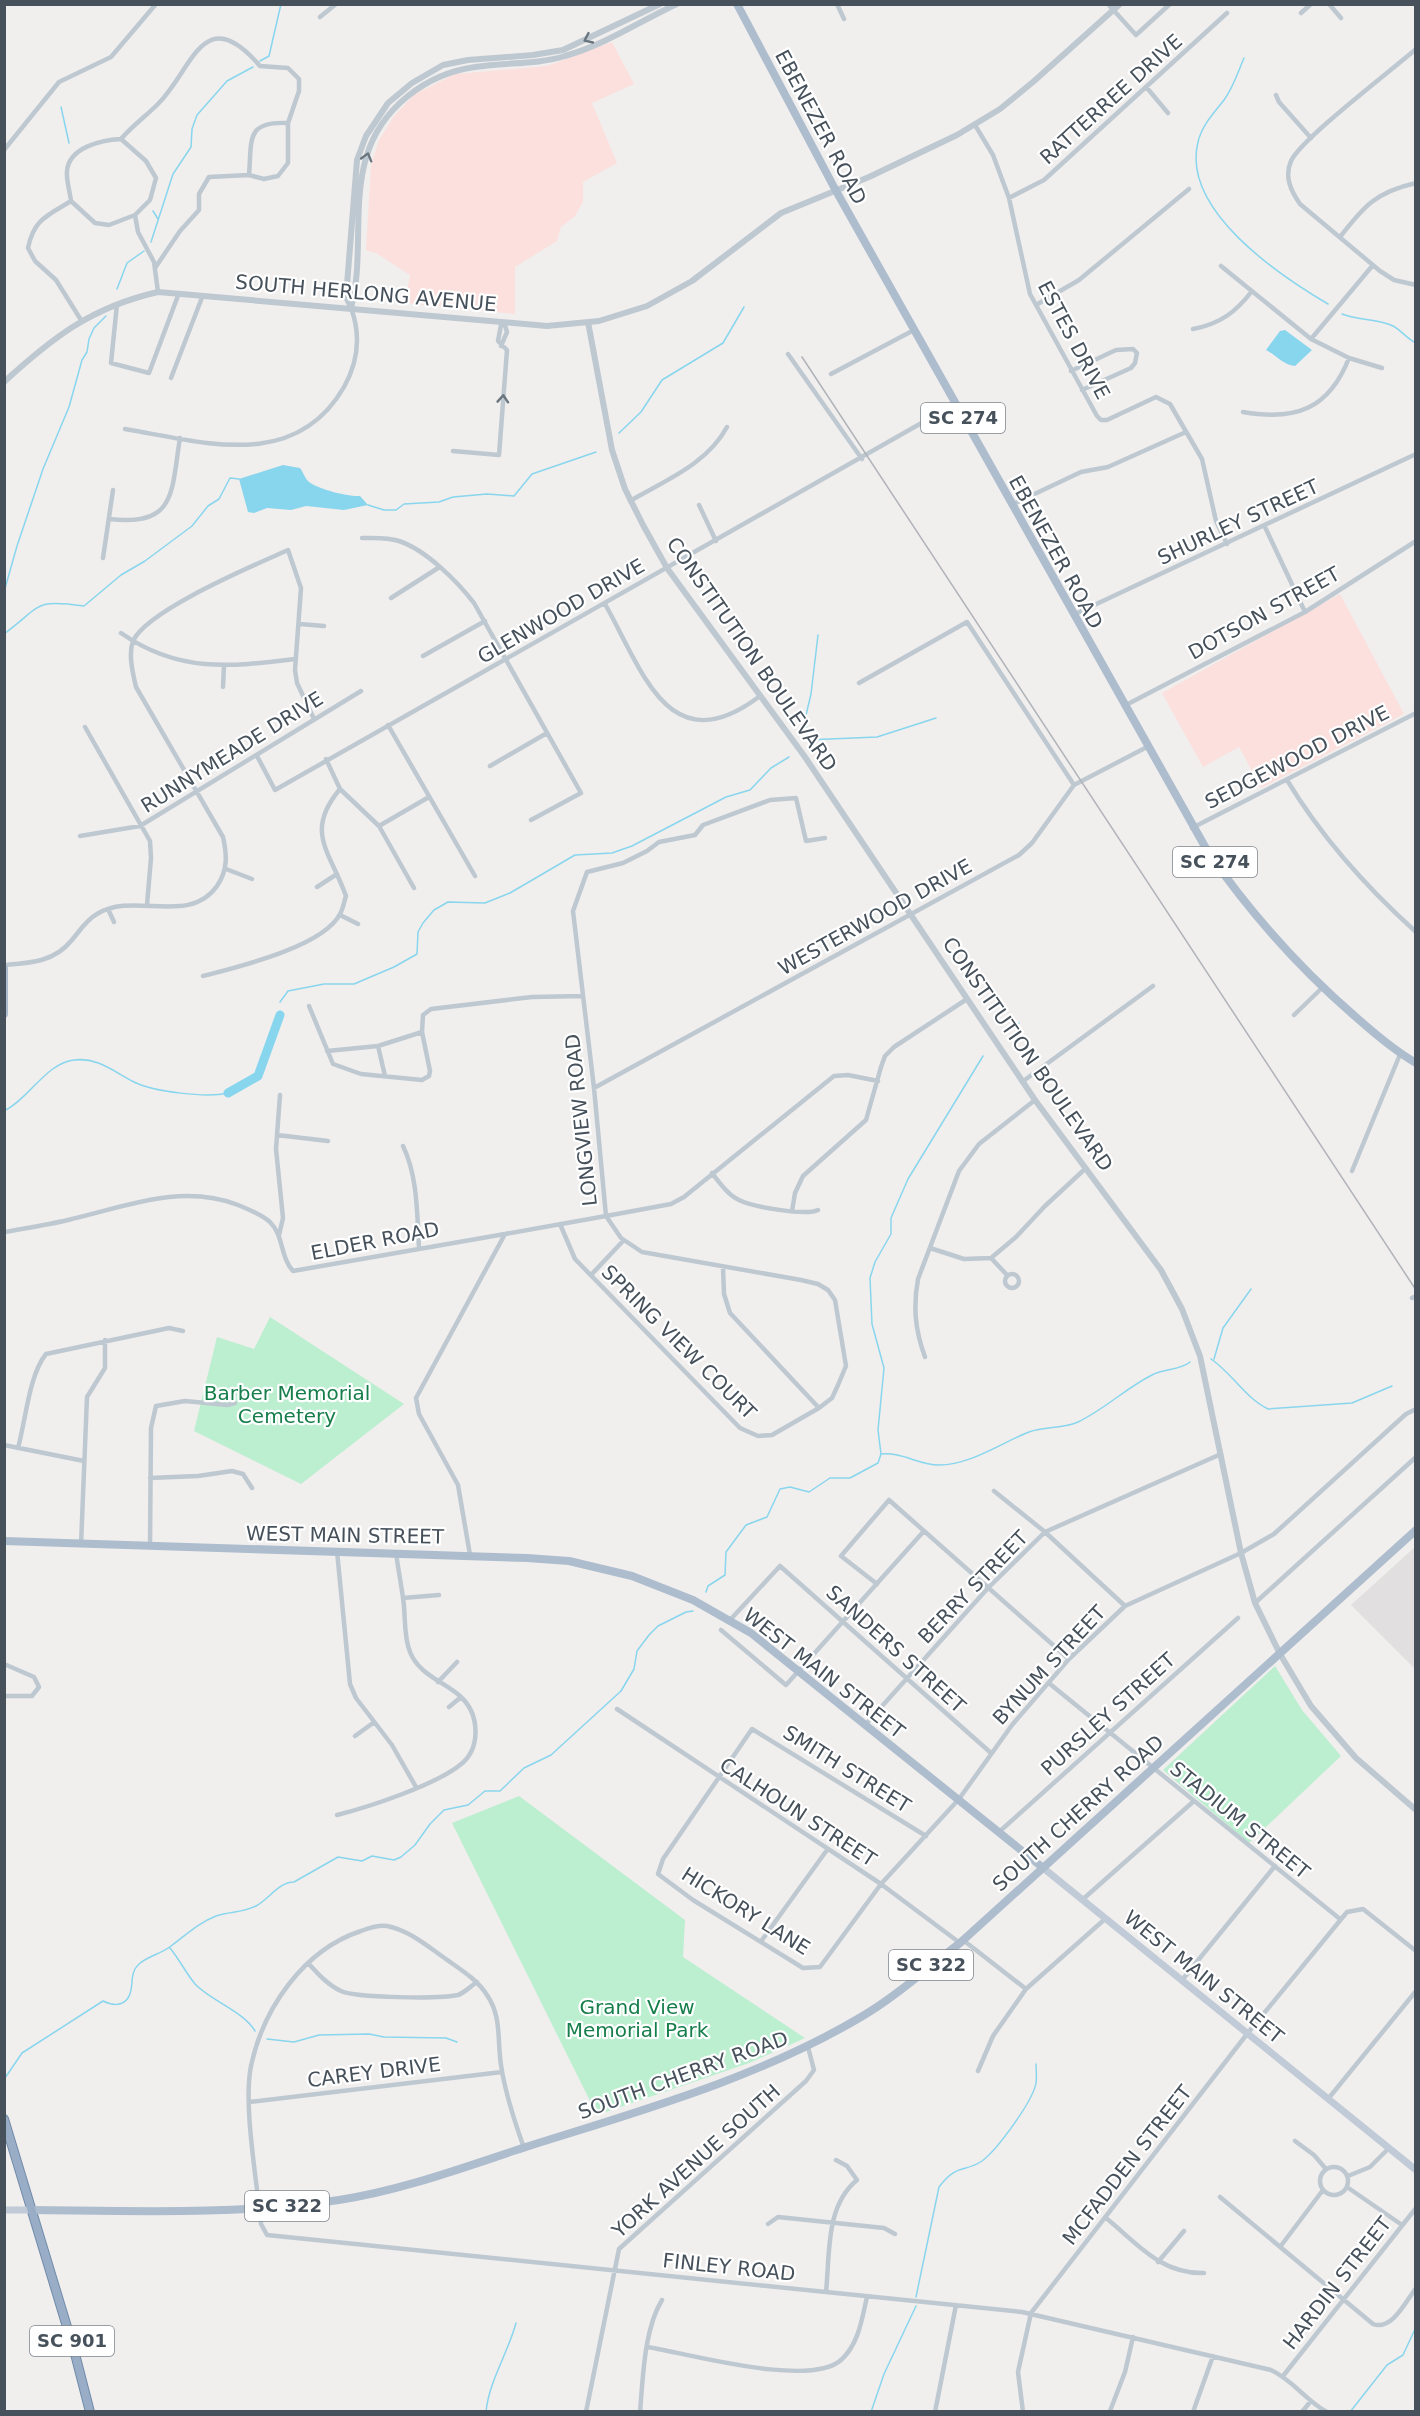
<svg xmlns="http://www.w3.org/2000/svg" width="1420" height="2416" viewBox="0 0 1420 2416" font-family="'DejaVu Sans',sans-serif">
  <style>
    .education { fill: #e2dfe0 }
    .medical { fill: #fbe0dd }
    .green { fill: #bbefd0 }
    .water { fill: #88d6ed }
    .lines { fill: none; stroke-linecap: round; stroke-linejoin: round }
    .stream { stroke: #88d6ed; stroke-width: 1.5 }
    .river { stroke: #88d6ed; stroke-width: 9 }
    .trunk-casing { stroke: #708ba9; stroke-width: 10 }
    .minor { stroke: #bec8d0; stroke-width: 4.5 }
    .tertiary { stroke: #bec8d0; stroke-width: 6 }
    .secondary { stroke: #c0cbd7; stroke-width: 7 }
    .primary { stroke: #adbdcd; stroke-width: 8 }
    .trunk { stroke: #99aec6; stroke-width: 8 }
    .rail { stroke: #b0b3b8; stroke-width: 1.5 }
    .oneway { stroke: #6a757e }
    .labels { text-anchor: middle; stroke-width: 4.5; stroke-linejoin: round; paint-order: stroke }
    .shield { fill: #fff; stroke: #7e858c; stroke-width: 1.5 }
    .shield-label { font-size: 18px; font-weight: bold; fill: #46515b }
    .street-label { font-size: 20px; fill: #46515b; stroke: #fff }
    .park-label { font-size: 20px; fill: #167e4b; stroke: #fff }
  </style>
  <rect width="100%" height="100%" fill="#f1eeee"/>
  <path class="education" d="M1415 1547V1669L1351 1605Z"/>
  <path class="medical" d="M612 42 634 84 592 103 617 163 583 182V202L575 216 561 227 557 241 515 267V314L405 303 410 275 376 253 366 250 371 165 379 140 394 116 415 94 455 74 547 66Z
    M1340 594 1404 714 1261 788 1239 747 1203 767 1162 693Z"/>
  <path class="green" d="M270 1317 404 1404 301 1484 194 1431 217 1337 254 1349Z
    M1275 1666 1302 1710 1341 1756 1249 1843 1163 1770Z
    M519 1796 685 1920 683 1957 805 2038 749 2063 597 2115 452 1823Z"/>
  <path class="water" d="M1285 330 1312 350 1295 366C1283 365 1276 355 1266 350L1280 331Z
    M283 465 300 468C303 472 305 478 308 481 316 489 349 497 360 496L368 505 344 510 306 506 291 510 267 508 254 513 248 512 239 479Z"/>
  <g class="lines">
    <path class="stream" d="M1244 58C1238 72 1233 88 1224 100 1214 113 1202 125 1198 142 1181 210 1279 275 1328 304
      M260 61 269 56 281 4
      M61 107 69 143
      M153 211 158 219
      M151 242 173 174 191 147 192 129 197 115 227 81 253 67
      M117 289 127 263 144 251
      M1342 314C1359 321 1376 318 1393 326 1401 330 1407 339 1416 343
      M619 433 641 412 662 380 723 343 744 307
      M368 505 384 510H396L404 504 439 502 453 497 487 494 514 496 532 474 596 452
      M4 592 17 546 43 469 69 407 82 360 87 352 89 339 94 328 106 316
      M4 634C43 605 33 599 84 606L121 575 145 561 192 526 208 506 219 499 230 478 239 479
      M807 738 806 715 811 694 818 635
      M806 740 877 737 936 718
      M280 1002 288 991 324 984H354L394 967 417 954 418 932 423 923 434 910 448 902 485 903 510 893 575 855 612 853 632 846 726 797 750 790 771 768 789 757
      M280 1015V1011
      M1007 1031 1019 1023
      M4 1111C29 1099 46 1063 74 1060 98 1057 114 1072 134 1082 154 1092 207 1098 228 1093
      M1211 1359C1232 1373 1245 1398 1268 1409L1352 1403 1392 1386
      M1214 1359 1223 1328 1251 1289
      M881 1454C902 1452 919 1465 939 1465 970 1465 1001 1443 1029 1432 1045 1426 1063 1429 1078 1422 1105 1409 1126 1388 1152 1375 1163 1369 1181 1370 1190 1362
      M706 1592 708 1586 725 1575 726 1552 746 1525 767 1517 780 1489 790 1487 809 1492 830 1478H850L878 1463 881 1454 878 1430 884 1368 872 1324 870 1278 875 1262 891 1234V1218L908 1179 983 1056
      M170 1948C179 1959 186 1973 195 1984 211 2001 243 2011 255 2031
      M267 2039 294 2042 319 2035 369 2034 384 2037 446 2038 457 2042
      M5 2078 22 2053 103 2001C111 2005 122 2007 128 1998 135 1988 128 1974 139 1964 148 1956 161 1954 171 1946 186 1935 198 1923 216 1916 230 1911 243 1913 256 1906 269 1899 279 1882 294 1882L338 1857 362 1861 372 1856 394 1860 401 1857 415 1845 430 1824 444 1810 468 1805 485 1791H500L524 1768 551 1755 621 1691 634 1669 637 1651 649 1635 658 1626 686 1612 693 1611
      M916 2297 939 2187C957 2163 964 2173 982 2161 997 2150 1033 2101 1036 2083 1037 2077 1036 2070 1036 2064
      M486 2412C489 2381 508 2353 516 2323
      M871 2412 884 2374 916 2306
      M1350 2412 1387 2365 1403 2355 1416 2327"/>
    <path class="river" d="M228 1093 258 1076 280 1015"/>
    <g class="trunk-casing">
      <path id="trunk" d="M4 2119 74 2350 90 2412"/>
    </g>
    <path class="minor" d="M837 4 844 19
      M1108 4 1136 35 1170 4
      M1329 4 1341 18
      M1301 13 1311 4
      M320 17 336 4
      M1416 49C1392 70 1301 139 1291 161 1284 177 1291 191 1300 204L1380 271 1394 280 1416 285
      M1147 88 1168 113
      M1276 95 1279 102 1311 138
      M975 125 993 155 1009 198 1030 294 1097 416 1101 420H1107L1156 397 1170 404 1202 459 1216 521 1227 544
      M121 139C132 126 146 116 158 104 193 69 203 0 260 66L288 68 299 79V91L288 123V163L278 176 264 179 249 175 209 177 199 194V210L180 231 155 268
      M121 139 146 161 156 178 150 200 135 215 109 225 95 223 71 201C70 192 66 180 67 171 69 147 102 140 121 139Z
      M4 150 59 82 111 57 156 4
      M249 175C252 140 245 121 288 123
      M1009 198 1044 180 1227 13
      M71 201C47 216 34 219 28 248L35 261 56 280 81 320
      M135 215 138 232 154 262 158 292
      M1340 237C1364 206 1376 192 1416 183
      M1221 266 1311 339 1349 358 1382 368
      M117 304 111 363 149 373 179 293
      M1036 305 1079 280 1189 189
      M1193 329C1220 324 1236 312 1252 291
      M1311 339 1373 265
      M501 346 507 332 504 322
      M788 354 862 459
      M1071 371 1116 350 1133 349 1137 353 1135 363 1131 368 1082 390
      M831 374 914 330
      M171 378 203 295
      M1243 412C1296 421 1329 409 1349 358
      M125 429C203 442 295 472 344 387 358 362 361 335 351 308
      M453 451 499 455 507 350 498 341 501 325 504 322
      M630 501C666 480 707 464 727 427
      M699 505 716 541
      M1011 505 1081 472 1108 467 1186 432
      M109 519C177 527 171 492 180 438
      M1265 527 1305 612
      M362 538C375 538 387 537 399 541 426 550 457 581 474 603L581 793 531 820
      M103 558 113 490
      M391 598 438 568
      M605 604C643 671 669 765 760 696
      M1073 615 1416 454
      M300 624 324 626
      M121 633C178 673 230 667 295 659
      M423 656 485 621
      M859 683 967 622 1074 785
      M223 687 224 665
      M1124 706 1305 612 1416 541
      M388 725 475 876
      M85 727 150 841 151 858 147 905
      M257 756 275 790 955 404
      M326 759 340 789 379 826 414 888
      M490 766 547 733
      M1287 780C1322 838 1365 886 1416 932
      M379 826 429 797
      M1192 828 1416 713
      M80 836 140 826 361 691
      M226 869 252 879
      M317 887 337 874
      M108 909 114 922
      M340 915 358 924
      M4 965C30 963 54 962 71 941 79 932 86 920 97 914 134 891 189 926 217 886 228 870 227 855 223 837L136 687C133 674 128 654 133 641 147 610 255 565 288 550L301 588 295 670 297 683 314 719
      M203 976C237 967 323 947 340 914 343 909 344 902 346 896 330 851 304 832 340 789
      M309 1006 333 1064 361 1074 422 1080 429 1076 430 1071 422 1032 423 1015 431 1009 532 997 583 996
      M1294 1015 1323 987
      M378 1046 385 1076
      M327 1051 378 1046 422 1032
      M1022 1082 1153 986
      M594 1088 1019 855 1032 843 1074 785 1147 747
      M277 1135 328 1141
      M403 1146C418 1177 417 1215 419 1248
      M1352 1171 1401 1052
      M712 1173C720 1183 728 1195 739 1200 753 1207 806 1216 818 1210
      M792 1211 795 1193 803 1176 866 1120 881 1067 885 1056 894 1047 967 999
      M560 1224 575 1259 740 1428 758 1436 772 1435 819 1408 832 1398 838 1385 846 1366 835 1300 828 1290 818 1284 801 1280 642 1252 621 1238 606 1216 671 1204 684 1197 834 1076 848 1075 878 1081
      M4 1232C26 1228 47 1225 68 1220 125 1207 180 1183 238 1205 248 1209 262 1215 270 1222 284 1236 280 1257 293 1271L505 1234
      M279 1235 283 1218 276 1149 280 1095
      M930 1248 964 1259 991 1258 1016 1237 1045 1206 1086 1168
      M991 1258 1007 1275
      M723 1267 724 1294 730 1313 819 1408
      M1005 1281a7 7 0 1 1 14 0a7 7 0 1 1-14 0Z
      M591 1275 623 1241
      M1412 1298 1416 1296
      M925 1357C915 1330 913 1307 918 1279L959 1171 979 1144 1035 1100
      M4 1445 84 1461
      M18 1448C26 1419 29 1375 46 1354L169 1328 183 1331
      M150 1478 198 1476 232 1471 243 1474 252 1488
      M994 1491 1045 1532 1125 1606
      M81 1545 87 1397 105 1368V1340
      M150 1546 151 1428 156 1406 185 1401 227 1405 235 1403
      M337 1551 350 1684 356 1698 392 1745 416 1787
      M470 1555 458 1485 419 1414 416 1398 505 1234 606 1216 594 1088 573 911 587 872 623 863 647 851 659 842 695 835 703 825 770 800 796 798 806 841 825 838
      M877 1584 841 1556 889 1500 1069 1659
      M403 1598 439 1595
      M1255 1603 1416 1457
      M730 1620 780 1566 991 1753
      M721 1630 786 1685 924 1531
      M4 1664 34 1677 39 1687 32 1696H4
      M438 1682 457 1662
      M1050 1684 1340 1919
      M449 1707 461 1697
      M617 1709 881 1884 960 1943
      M866 1724 988 1588 1045 1532 1221 1454
      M355 1736 373 1723
      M337 1815C369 1807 435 1785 460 1765 481 1749 480 1715 461 1697 445 1682 419 1675 410 1652 403 1635 406 1615 403 1598 401 1583 398 1568 396 1553
      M999 1832 1238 1618
      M926 1836 752 1729 663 1859 658 1874 693 1900 803 1968 820 1967 881 1884 959 1799 1012 1725 1069 1659 1125 1606 1241 1553 1274 1534 1406 1414 1416 1409
      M1082 1900 1194 1801
      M762 1940 827 1850
      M963 1940 1026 1989
      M309 1964C318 1974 328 1985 341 1991 356 1998 440 1999 458 1995 464 1993 471 1986 477 1982
      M1182 1980 1275 1866
      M978 2071 993 2036 1026 1989 1105 1919
      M1328 2099 1416 1991
      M249 2102 502 2072
      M1295 2141 1314 2155 1326 2169
      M524 2148C514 2120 505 2093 501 2065 497 2039 502 2017 487 1995 476 1978 458 1968 443 1957 426 1945 408 1930 387 1926 379 1925 369 1928 361 1931 303 1950 263 2009 251 2066 243 2105 257 2181 261 2224L267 2235 1022 2312 1271 2370C1293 2380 1306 2401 1327 2412
      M1320 2181a14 14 0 1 1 28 0a14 14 0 1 1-28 0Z
      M1348 2176 1370 2167 1388 2149
      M1347 2187 1402 2225
      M1220 2197 1373 2324C1392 2331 1406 2301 1416 2288
      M1106 2218C1137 2243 1160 2274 1204 2273
      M768 2224 778 2217 884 2228 895 2234
      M1280 2247 1323 2190
      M1158 2262 1184 2231
      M826 2292C830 2255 825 2206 857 2180L847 2166 836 2160
      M648 2347C689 2354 810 2388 841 2360 859 2344 862 2318 867 2297
      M1283 2376 1416 2208
      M1110 2411 1125 2372 1133 2337
      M586 2412 619 2249 806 2081 814 2070 808 2047
      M640 2412C643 2378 644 2329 662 2300
      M935 2412 956 2305
      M1023 2412 1018 2372 1031 2313 1247 2034 1347 1912 1363 1909 1416 1951
      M1193 2412 1213 2356
      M1302 2412 1310 2402"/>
    <path class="tertiary" d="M351 307 346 297 357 160 366 136 388 103 412 83 443 65 468 60 533 55 563 50 660 4
      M351 308C364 259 352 207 366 158 380 109 425 74 475 67 505 62 536 65 565 56 605 45 640 21 677 4
      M588 322 612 450 625 489 643 525 667 568 805 757 1035 1100 1161 1270 1182 1309 1200 1356 1241 1553 1255 1603 1280 1654 1311 1706 1356 1758 1416 1810
      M4 382C53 337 92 307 158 292L547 326 599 321 647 306 692 281 781 213 869 177 957 135 1000 109 1033 82 1120 4"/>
    <path class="secondary" d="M1042 1867 1416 2170
      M4 2210H32"/>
    <path class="primary" d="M737 4 835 189 1208 852C1251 914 1300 969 1357 1018 1375 1034 1395 1051 1416 1063
      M4 968V1014
      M4 1541 527 1558 569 1561 632 1576 693 1600 751 1633 1042 1867
      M32 2210C135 2211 237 2215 339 2200 404 2190 467 2166 529 2146 643 2110 758 2078 861 2017 897 1996 927 1968 960 1943L1416 1530"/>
    <use href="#trunk" class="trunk"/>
    <path class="rail" d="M802 357 1416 1290"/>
  </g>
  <defs><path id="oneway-chevron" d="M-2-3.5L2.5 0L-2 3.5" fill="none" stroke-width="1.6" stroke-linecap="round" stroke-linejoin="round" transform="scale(1.5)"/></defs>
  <g class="oneway">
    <use href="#oneway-chevron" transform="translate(588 39) rotate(155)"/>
    <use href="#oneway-chevron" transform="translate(367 157) rotate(-74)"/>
    <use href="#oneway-chevron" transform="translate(503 399) rotate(-86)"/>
  </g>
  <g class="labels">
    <g class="shield">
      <rect x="921" y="403" width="84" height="30" rx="4.5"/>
      <rect x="1173" y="847" width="84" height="30" rx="4.5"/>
      <rect x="889" y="1950" width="84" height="30" rx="4.5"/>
      <rect x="245" y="2191" width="84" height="30" rx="4.5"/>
      <rect x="30" y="2326" width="84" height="30" rx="4.5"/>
    </g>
    <g class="shield-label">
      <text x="963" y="424">SC 274</text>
      <text x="1215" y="868">SC 274</text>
      <text x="931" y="1971">SC 322</text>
      <text x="287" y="2212">SC 322</text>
      <text x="72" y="2347">SC 901</text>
    </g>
    <g class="street-label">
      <text transform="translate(1111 99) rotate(-42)" y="7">RATTERREE DRIVE</text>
      <text transform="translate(821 127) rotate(62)" y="7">EBENEZER ROAD</text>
      <text transform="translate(366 293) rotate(5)" y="7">SOUTH HERLONG AVENUE</text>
      <text transform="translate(1074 340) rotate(62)" y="7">ESTES DRIVE</text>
      <text transform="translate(1238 522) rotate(-25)" y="7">SHURLEY STREET</text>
      <text transform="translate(1056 552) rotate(61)" y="7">EBENEZER ROAD</text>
      <text transform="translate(561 611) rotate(-30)" y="7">GLENWOOD DRIVE</text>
      <text transform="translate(1264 613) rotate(-29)" y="7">DOTSON STREET</text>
      <text transform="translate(752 654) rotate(55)" y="7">CONSTITUTION BOULEVARD</text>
      <text transform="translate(232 752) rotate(-32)" y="7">RUNNYMEADE DRIVE</text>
      <text transform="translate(1297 757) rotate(-27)" y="7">SEDGEWOOD DRIVE</text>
      <text transform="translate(875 917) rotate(-29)" y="7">WESTERWOOD DRIVE</text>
      <text transform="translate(1028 1054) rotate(55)" y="7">CONSTITUTION BOULEVARD</text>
      <text transform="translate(581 1120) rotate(-96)" y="7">LONGVIEW ROAD</text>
      <text transform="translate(375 1241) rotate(-11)" y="7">ELDER ROAD</text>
      <text transform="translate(679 1342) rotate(45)" y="7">SPRING VIEW COURT</text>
      <text transform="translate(345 1535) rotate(1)" y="7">WEST MAIN STREET</text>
      <text transform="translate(973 1587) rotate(-46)" y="7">BERRY STREET</text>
      <text transform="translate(896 1649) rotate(42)" y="7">SANDERS STREET</text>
      <text transform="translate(1049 1665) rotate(-47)" y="7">BYNUM STREET</text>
      <text transform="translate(824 1673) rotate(38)" y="7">WEST MAIN STREET</text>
      <text transform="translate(1108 1714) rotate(-42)" y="7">PURSLEY STREET</text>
      <text transform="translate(847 1769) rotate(32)" y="7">SMITH STREET</text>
      <text transform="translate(798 1812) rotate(33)" y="7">CALHOUN STREET</text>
      <text transform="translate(1078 1813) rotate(-42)" y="7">SOUTH CHERRY ROAD</text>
      <text transform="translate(1240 1820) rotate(39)" y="7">STADIUM STREET</text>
      <text transform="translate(746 1911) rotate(32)" y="7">HICKORY LANE</text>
      <text transform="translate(1204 1977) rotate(39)" y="7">WEST MAIN STREET</text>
      <text transform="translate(374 2072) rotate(-7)" y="7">CAREY DRIVE</text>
      <text transform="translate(683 2075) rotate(-20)" y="7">SOUTH CHERRY ROAD</text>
      <text transform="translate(696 2161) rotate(-42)" y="7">YORK AVENUE SOUTH</text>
      <text transform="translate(1127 2165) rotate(-52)" y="7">MCFADDEN STREET</text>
      <text transform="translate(729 2267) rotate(6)" y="7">FINLEY ROAD</text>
      <text transform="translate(1337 2283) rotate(-52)" y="7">HARDIN STREET</text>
    </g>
    <g class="park-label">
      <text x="287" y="1400">Barber Memorial<tspan x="287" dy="23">Cemetery</tspan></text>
      <text x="637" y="2014">Grand View<tspan x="637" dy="23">Memorial Park</tspan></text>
    </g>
  </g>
  <rect width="1420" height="2416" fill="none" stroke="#46515b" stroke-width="12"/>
</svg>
